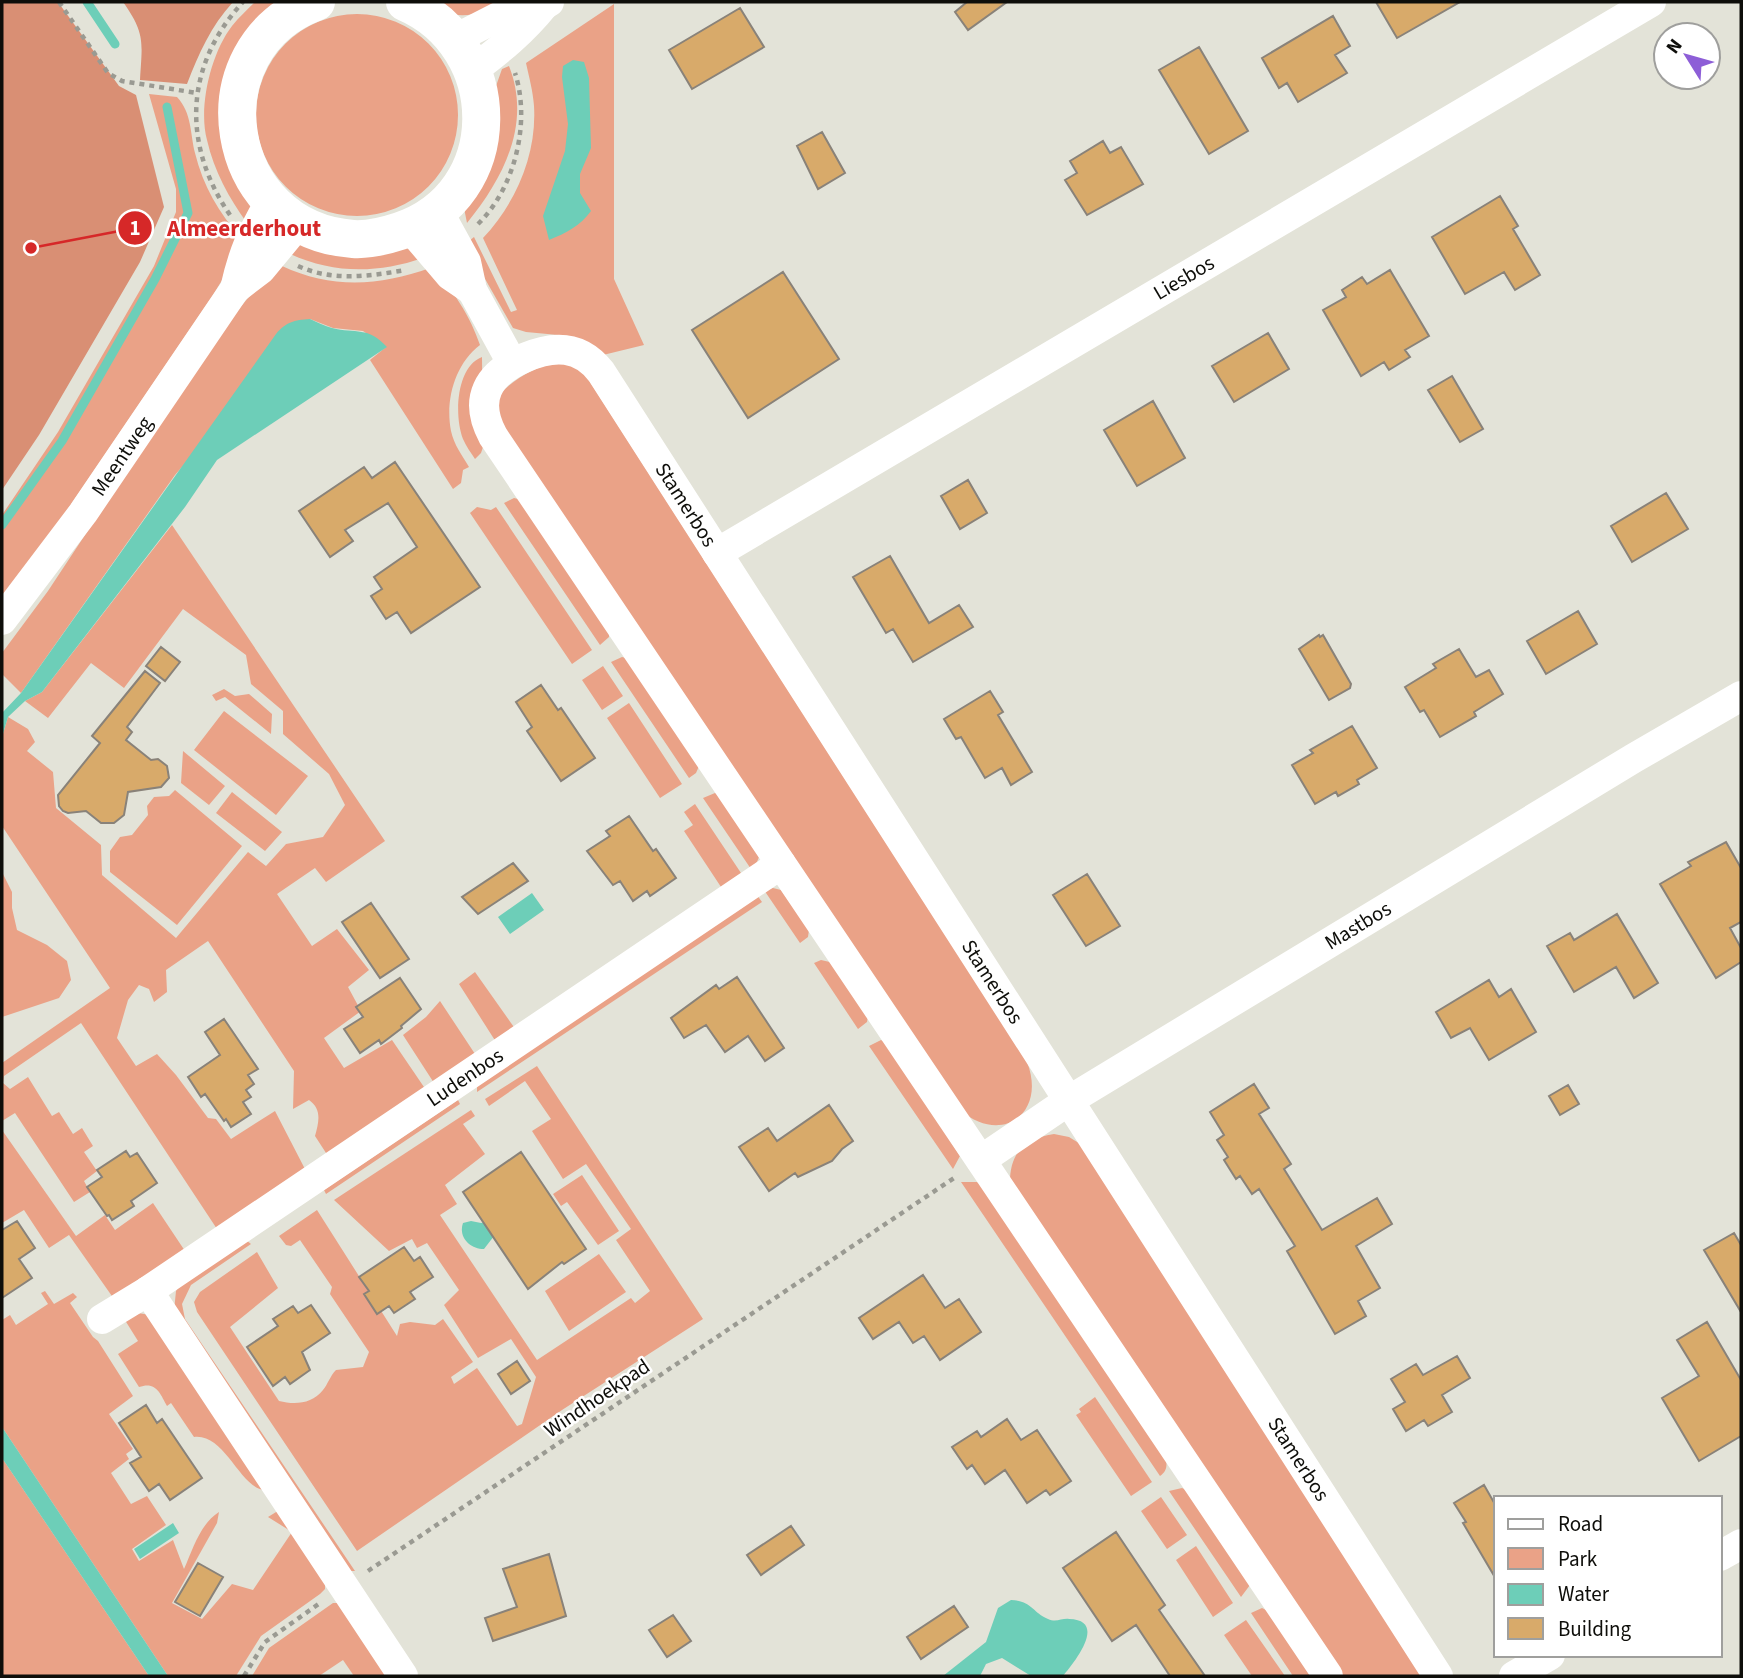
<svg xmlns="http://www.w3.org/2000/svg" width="1743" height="1678" viewBox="0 0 1743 1678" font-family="'Source Sans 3',sans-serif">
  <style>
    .green { fill: #eaa287 }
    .forest { fill: #d98f74 }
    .water { fill: #6dceb8 }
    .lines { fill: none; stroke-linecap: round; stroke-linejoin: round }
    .stream { stroke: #6dceb8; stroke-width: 9 }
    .building { fill: #d8aa6a; stroke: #898279; stroke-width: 2 }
    .path { stroke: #9a9a92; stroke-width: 4.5; stroke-dasharray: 5 5; stroke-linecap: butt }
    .street { stroke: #fff; stroke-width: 30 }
    .secondary { stroke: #fff; stroke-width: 38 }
    .labels { text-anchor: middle; stroke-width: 5; stroke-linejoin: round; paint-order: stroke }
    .street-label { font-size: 21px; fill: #0e0e0a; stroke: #fff }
    .leader { fill: none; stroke: #d62828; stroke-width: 2.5 }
    .callout-dot { fill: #d62828; stroke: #fff; stroke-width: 2.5 }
    .mark-label { font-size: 21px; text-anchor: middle; font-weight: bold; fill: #fff }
    .callout-label { font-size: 23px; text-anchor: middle; font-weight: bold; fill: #d62828; stroke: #fff; stroke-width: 5; stroke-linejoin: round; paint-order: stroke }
  </style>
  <rect width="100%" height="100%" fill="#e3e3d8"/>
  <path class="green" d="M255 2H288L255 32 252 205 247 223C229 198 214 171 207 140 198 107 211 53 232 26 239 17 247 10 255 2Z
    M426 2H507C476 16 456 23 426 2Z
    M614 4V279L644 345 603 355 569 336 526 332 513 328 468 249 469 241 474 237 511 312 517 310 483 238C516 203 537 154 534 106 533 91 529 77 526 63Z
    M256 115a101 101 0 1 1 202 0a101 101 0 1 1-202 0Z
    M509 66C532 124 503 179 467 223L464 208 496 86 502 69Z
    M149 94 177 97C192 113 190 133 195 153 203 186 219 213 241 238L236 257 213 295 2 606V515L58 432 154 266 176 212V189Z
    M314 241 407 248 423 258C376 274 331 274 286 252L298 245Z
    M282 266C331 289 380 286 430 268 452 286 471 318 480 345 455 364 445 400 451 431 454 445 462 455 469 467L463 470 461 483 453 489 370 360 386 347 363 331 333 328 310 319 175 475 21 693 2 674V653L48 591 215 338 272 269Z
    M482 357 483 447 481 453 475 459C471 453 466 446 463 439 454 416 456 367 482 357Z
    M562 361 583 371 1027 1062C1047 1113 1002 1146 960 1110L502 430 497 396C516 378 535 366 562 361Z
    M514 498 522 500 609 629V637L600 645 504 503Z
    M477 507 491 510 496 507 592 650 572 664 470 513Z
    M172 525 385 841 326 882 315 868 277 894 312 946 337 929 369 970 348 987 361 1011 324 1038 344 1068 392 1040 426 1090 328 1156 315 1136C319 1122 322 1109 309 1100L293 1109 294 1071 208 941 166 970 167 992 154 1002 149 989 139 985 128 1000 117 1038 136 1066 157 1054 176 1075 208 1118 216 1119 231 1139 275 1111 306 1171 217 1229 81 1023 4 1076 3 1083 10 1089 28 1077 52 1116 59 1112 73 1134 82 1128 93 1146 84 1152 97 1171 84 1181 90 1192 74 1202 15 1113 2 1121V1063L110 988 2 826V737L8 717 28 729 35 742 27 751 53 772 56 808 101 845 102 875 176 938 248 852 266 866 286 844 323 837 345 805 329 774 283 734V711L251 684 246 655 183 609 124 688 91 663 48 718 25 701 42 692Z
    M622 657 630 659 699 766 696 773 689 778 611 662Z
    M603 666 623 696 602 710 582 680Z
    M224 689 235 696 249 694 272 714 271 734 225 697 216 701 212 695Z
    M629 703 682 784 660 798 607 718Z
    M224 711 308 776 276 815 194 750Z
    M183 751 225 786 209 805 181 783Z
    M175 790 242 846 177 925 110 872V851L120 837 132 835 148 815 147 806 154 797 169 796Z
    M232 792 282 832 265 851 216 813Z
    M715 793 720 795 759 857 753 872 703 798Z
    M695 804 743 876 723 890 684 831 693 825 684 812Z
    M2 872 12 892V908L17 930 47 945 67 961 71 980 59 998 2 1017Z
    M773 888 781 890 809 930 808 937 800 943 764 890Z
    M757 895 762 902 477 1092V1082Z
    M821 960 834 963 868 1016 867 1022 858 1029 814 963Z
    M475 972 516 1030 496 1042 459 984Z
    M440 1001 477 1057 434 1083 403 1035 426 1017Z
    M881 1040 888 1044 960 1156 953 1169 869 1046Z
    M537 1066 703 1319 562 1410 357 1551 197 1312 194 1302 200 1292 257 1252 278 1288 230 1327 279 1401C295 1405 312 1404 323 1390 328 1384 330 1376 336 1370L363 1367 369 1352 330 1294 332 1287 300 1240 291 1246 286 1245 279 1236 317 1210 397 1336 400 1324 410 1322 435 1325 443 1319 473 1362 451 1377 454 1384 477 1368 517 1426 522 1424 536 1377 511 1339 478 1358 444 1305 459 1290 427 1243 417 1248 412 1239 389 1251 334 1200 471 1110 475 1116 463 1124 485 1154 445 1185 457 1204 440 1215 537 1360 631 1298 635 1303 650 1291 616 1240 631 1229 586 1164 563 1179 532 1131 551 1119 525 1081 489 1106 485 1099Z
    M458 1100 460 1104 326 1194 324 1190Z
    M2 1130 76 1236 105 1215 115 1230 153 1203 185 1251 114 1299 69 1235 49 1248 24 1210 2 1223Z
    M1054 1134 1069 1137 1082 1145 1421 1676H1341L1010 1186C1009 1155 1022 1139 1054 1134Z
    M582 1175 619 1231 598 1245 567 1202 561 1206 553 1194Z
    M961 1182H977L984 1187 1166 1458C1167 1466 1167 1471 1160 1476Z
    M246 1240 251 1244 191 1285 182 1304 185 1319 355 1571H350L174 1311 176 1291 181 1283Z
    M599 1254 626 1292 569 1331 545 1291Z
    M45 1291 54 1304 73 1293 77 1297 70 1303 93 1337 98 1341 133 1396 109 1414 133 1449 126 1454 129 1459 111 1473 131 1504 147 1496 166 1525 132 1549 139 1561 173 1540 184 1569C193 1549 200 1524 219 1512L217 1523 172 1603 202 1619 232 1584 253 1590 292 1532 268 1517 281 1509 325 1581V1589L320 1594 261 1636 236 1676H168L2 1427V1320L10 1315 16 1325 48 1304 41 1293Z
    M138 1313 150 1315 267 1490C241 1492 226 1433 194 1437L171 1403 167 1406C160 1393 156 1381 139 1387L118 1354 138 1341 123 1317Z
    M1095 1397 1152 1482 1131 1496 1076 1415 1081 1412 1079 1409Z
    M2 1458 149 1676H2Z
    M1182 1488 1189 1491 1250 1585 1241 1597 1169 1491Z
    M1161 1497 1187 1535 1167 1549 1141 1511Z
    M1196 1546 1233 1603 1213 1617 1176 1560Z
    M333 1603H343L393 1676H354L343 1660 319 1676H252L269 1648Z
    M1262 1608 1270 1612 1314 1676H1293L1251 1613Z
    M1246 1620 1285 1676H1252L1224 1635Z"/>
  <path class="forest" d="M2 2H58L119 86 136 95 164 207 140 262 39 435 2 490Z
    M123 2H233C211 26 199 53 187 84L140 80C142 43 146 34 123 2Z"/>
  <path class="water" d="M573 60 584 62 589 78 591 148 580 174V193L591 211C580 226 566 233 549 240L543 216 565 151 568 124 562 77 563 66Z
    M310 319C317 322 325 326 332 328 356 334 368 326 387 347L217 460 185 507 42 692 25 701 8 717 2 737V713L21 693 276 334C286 322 294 320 310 319Z
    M532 893 544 910 510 934 498 917Z
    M471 1221 481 1223 491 1221 494 1236 484 1249C470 1249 458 1237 463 1223Z
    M2 1427 168 1676H149L2 1458Z
    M173 1523 179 1533 140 1559 134 1549Z
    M1011 1600C1032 1601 1032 1612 1048 1619 1056 1623 1062 1618 1069 1619 1109 1620 1073 1664 1063 1676H1031L1002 1658 986 1664 980 1676H943L986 1642 998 1608Z"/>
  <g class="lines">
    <path class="stream" d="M87 2 115 44
      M2 525 62 441 155 279 188 213 167 107"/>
  </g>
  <path class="building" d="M967 2H1007L968 30 955 12Z
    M1376 2H1460L1397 38Z
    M740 8 764 47 692 89 669 50Z
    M1333 16 1350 46 1335 55 1347 73 1298 102 1287 83 1279 88 1262 58Z
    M1199 47 1248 131 1209 154 1159 70Z
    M822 132 845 173 818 189 797 146Z
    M1103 141 1110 153 1121 147 1143 184 1087 215 1065 180 1077 173 1070 161Z
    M1500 196 1518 226 1513 229 1540 275 1515 290 1504 272 1465 294 1432 237Z
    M1390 270 1429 336 1405 350 1410 357 1389 370 1384 362 1361 376 1323 310 1346 297 1342 290 1362 277 1367 284Z
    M783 272 839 359 748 418 692 330Z
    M1268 333 1289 369 1234 402 1212 366Z
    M1452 376 1483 429 1460 442 1428 390Z
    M1153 401 1185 458 1137 486 1104 430Z
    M395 462 480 587 411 633 397 612 386 619 371 596 382 589 374 577 417 547 388 503 345 530 353 541 330 557 299 511 364 467 372 478Z
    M968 480 987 513 960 529 941 496Z
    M1666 493 1688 529 1632 562 1611 526Z
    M890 556 929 623 959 605 973 627 913 662 893 629 886 633 853 577Z
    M1578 611 1597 644 1546 674 1527 641Z
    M1319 635 1320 637 1323 635 1351 684 1350 688 1329 700 1299 649Z
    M161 647 180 662 165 681 146 666Z
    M1459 649 1476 677 1489 670 1503 694 1474 712 1476 716 1440 737 1424 710 1420 712 1405 687 1436 668 1433 664Z
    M145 671 160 683 127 727 132 732 126 740 151 760 158 759 167 766 169 778 161 787 128 792 124 815 114 823H101L86 811 68 813 63 811 59 806 58 795 100 743 92 736Z
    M541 685 558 710 561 708 595 758 561 781 527 731 532 727 516 702Z
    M990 691 1003 712 998 715 1032 772 1011 785 1002 768 985 778 961 737 956 739 944 719Z
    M1352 726 1377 768 1357 780 1359 784 1338 796 1336 792 1315 804 1292 765 1313 753 1310 750Z
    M629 816 653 851 656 849 676 878 650 896 647 891 633 901 620 881 613 885 587 851 610 836 606 831Z
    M1726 842 1741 868V922L1730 928 1741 948V962L1716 978 1660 884 1691 866 1688 862Z
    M513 863 528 881 478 914 462 897Z
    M1087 874 1120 926 1086 946 1053 895Z
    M371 903 409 959 380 978 342 922Z
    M1617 914 1658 983 1634 998 1616 967 1574 992 1547 946 1570 933 1574 940Z
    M737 977 784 1048 765 1061 748 1036 725 1052 706 1025 684 1038 671 1018 716 985 719 989Z
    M400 978 421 1009 401 1026 402 1028 381 1044 379 1040 360 1053 344 1029 363 1017 356 1007Z
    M1489 980 1499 997 1511 989 1536 1032 1489 1060 1470 1028 1451 1038 1436 1012Z
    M224 1019 258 1069 248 1075 254 1084 246 1090 251 1097 243 1102 251 1114 231 1127 226 1119 224 1121 205 1094 201 1097 188 1077 220 1055 205 1032Z
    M1254 1084 1269 1108 1259 1114 1291 1164 1284 1169 1322 1230 1377 1198 1392 1224 1356 1246 1380 1288 1358 1301 1366 1316 1335 1334 1287 1251 1295 1246 1259 1189 1252 1194 1240 1176 1236 1179 1224 1160 1228 1157 1217 1140 1224 1135 1210 1112Z
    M1568 1085 1579 1104 1560 1115 1549 1096Z
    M829 1105 853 1141 842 1149 832 1161 798 1177 795 1173 769 1191 739 1147 768 1128 777 1141Z
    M126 1151 130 1157 137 1153 157 1183 131 1201 134 1206 112 1220 109 1215 107 1216 87 1187 102 1177 97 1170Z
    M521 1152 586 1249 564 1264 562 1262 528 1289 463 1192Z
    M17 1221 35 1248 19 1259 32 1278 2 1298V1230Z
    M1734 1233 1741 1245V1312L1704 1250Z
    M404 1247 414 1261 420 1257 433 1277 410 1292 415 1299 394 1313 389 1306 377 1314 364 1294 369 1291 359 1277Z
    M923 1275 945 1308 959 1299 981 1332 940 1360 924 1336 913 1343 899 1322 873 1339 859 1318Z
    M311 1305 330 1333 302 1352 310 1370 290 1384 285 1377 273 1386 247 1347 278 1326 273 1319 293 1306 298 1313Z
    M1707 1322 1741 1380V1436L1699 1461 1662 1398 1699 1376 1677 1340Z
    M1457 1356 1470 1378 1442 1395 1452 1412 1428 1426 1424 1420 1406 1431 1393 1409 1405 1402 1391 1379 1416 1364 1423 1375Z
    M517 1361 530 1381 511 1394 498 1374Z
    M146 1405 157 1423 162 1419 202 1478 170 1500 159 1484 149 1491 130 1463 141 1457 119 1423Z
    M1007 1419 1021 1440 1037 1430 1071 1481 1050 1495 1046 1490 1027 1503 1005 1470 985 1484 972 1465 967 1469 952 1447 977 1431 981 1437Z
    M1484 1485 1496 1506V1579L1463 1523 1466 1522 1454 1503Z
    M791 1526 804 1545 761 1575 747 1555Z
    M1116 1532 1165 1605 1159 1610 1205 1676H1170L1136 1625 1112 1641 1063 1568Z
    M549 1554 566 1616 493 1641 485 1618 517 1607 503 1569Z
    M198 1563 223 1577 200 1616 175 1602Z
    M954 1606 968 1627 921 1659 907 1637Z
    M673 1615 691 1641 667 1657 649 1630Z"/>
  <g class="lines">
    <path class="path" d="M59 2 108 73 122 81 197 93
      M230 215C182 145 184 66 243 2
      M478 224C515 188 531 122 515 73
      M298 266C333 282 370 276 406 270
      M368 1571 957 1176
      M244 1676 265 1642 320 1603"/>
    <g class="street">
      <path d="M455 39 514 9 544 5 549 2"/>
      <path d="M473 70C500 50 523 31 544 5"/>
      <path d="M438 211 466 262 472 290 512 363"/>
      <path d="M410 228 450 275 472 290"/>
      <path d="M235 289C243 253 252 233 270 202"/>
      <path id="s1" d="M717 553 1651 2"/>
      <path id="s2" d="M2 620 83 513 235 289 261 269 299 223"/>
      <path id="s3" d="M981 1160 1068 1101 1634 758 1741 696"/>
      <path d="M102 1319 148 1291"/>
      <path d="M1720 1556 1741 1544"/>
      <path id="s4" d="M403 1676 148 1291 781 864"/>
      <path id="s5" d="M1328 1676 493 436C473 399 488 374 524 358 554 345 580 345 601 372L1438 1676"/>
      <path d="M1514 1676 1550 1655"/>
    </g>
    <path class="secondary" d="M316 2C192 48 222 230 353 239 369 240 385 236 400 231 508 195 507 46 405 2"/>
  </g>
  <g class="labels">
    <g class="street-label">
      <text dy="7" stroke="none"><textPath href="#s1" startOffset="542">Liesbos</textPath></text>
      <text dy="7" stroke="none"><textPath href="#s2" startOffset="203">Meentweg</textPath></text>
      <text dy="7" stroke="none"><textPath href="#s5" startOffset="1836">Stamerbos</textPath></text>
      <text dy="7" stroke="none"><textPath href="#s3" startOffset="444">Mastbos</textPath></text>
      <text dy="7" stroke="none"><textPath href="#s5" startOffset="2403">Stamerbos</textPath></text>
      <text dy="7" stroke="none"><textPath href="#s4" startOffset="844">Ludenbos</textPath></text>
      <text transform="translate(597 1398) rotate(-34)" y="7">Windhoekpad</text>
      <text dy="7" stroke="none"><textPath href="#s5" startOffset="2970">Stamerbos</textPath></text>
    </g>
  </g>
  <path class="leader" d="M31 248L135 228"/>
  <g class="callout-dot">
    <circle cx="31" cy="248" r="7"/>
    <circle cx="135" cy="228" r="18"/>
  </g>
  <g class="mark-label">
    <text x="135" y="235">1</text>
  </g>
  <g class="callout-label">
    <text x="244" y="236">Almeerderhout</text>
  </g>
  <rect width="1743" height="1678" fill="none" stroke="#0e0e0a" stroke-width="7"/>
  <rect x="1494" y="1496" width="228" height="161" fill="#ffffff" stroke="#9f9f9d" stroke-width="2"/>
  <rect x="1508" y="1519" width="35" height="10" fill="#ffffff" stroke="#9f9f9d" stroke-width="2"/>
  <text x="1558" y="1531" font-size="21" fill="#0e0e0a">Road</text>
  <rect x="1508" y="1548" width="35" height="21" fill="#eaa287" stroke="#9f9f9d" stroke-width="2"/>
  <text x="1558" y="1566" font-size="21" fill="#0e0e0a">Park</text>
  <rect x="1508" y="1584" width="35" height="21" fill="#6dceb8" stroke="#9f9f9d" stroke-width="2"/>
  <text x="1558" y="1601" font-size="21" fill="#0e0e0a">Water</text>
  <rect x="1508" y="1618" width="35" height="21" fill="#d8aa6a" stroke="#9f9f9d" stroke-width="2"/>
  <text x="1558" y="1636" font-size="21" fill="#0e0e0a">Building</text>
  <g transform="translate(1687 56) rotate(307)"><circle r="33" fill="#ffffff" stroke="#9f9f9d" stroke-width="2"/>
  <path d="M0-5L12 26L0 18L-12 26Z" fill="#8d5ed7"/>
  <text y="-10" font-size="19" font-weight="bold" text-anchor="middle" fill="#0e0e0a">N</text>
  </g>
</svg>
